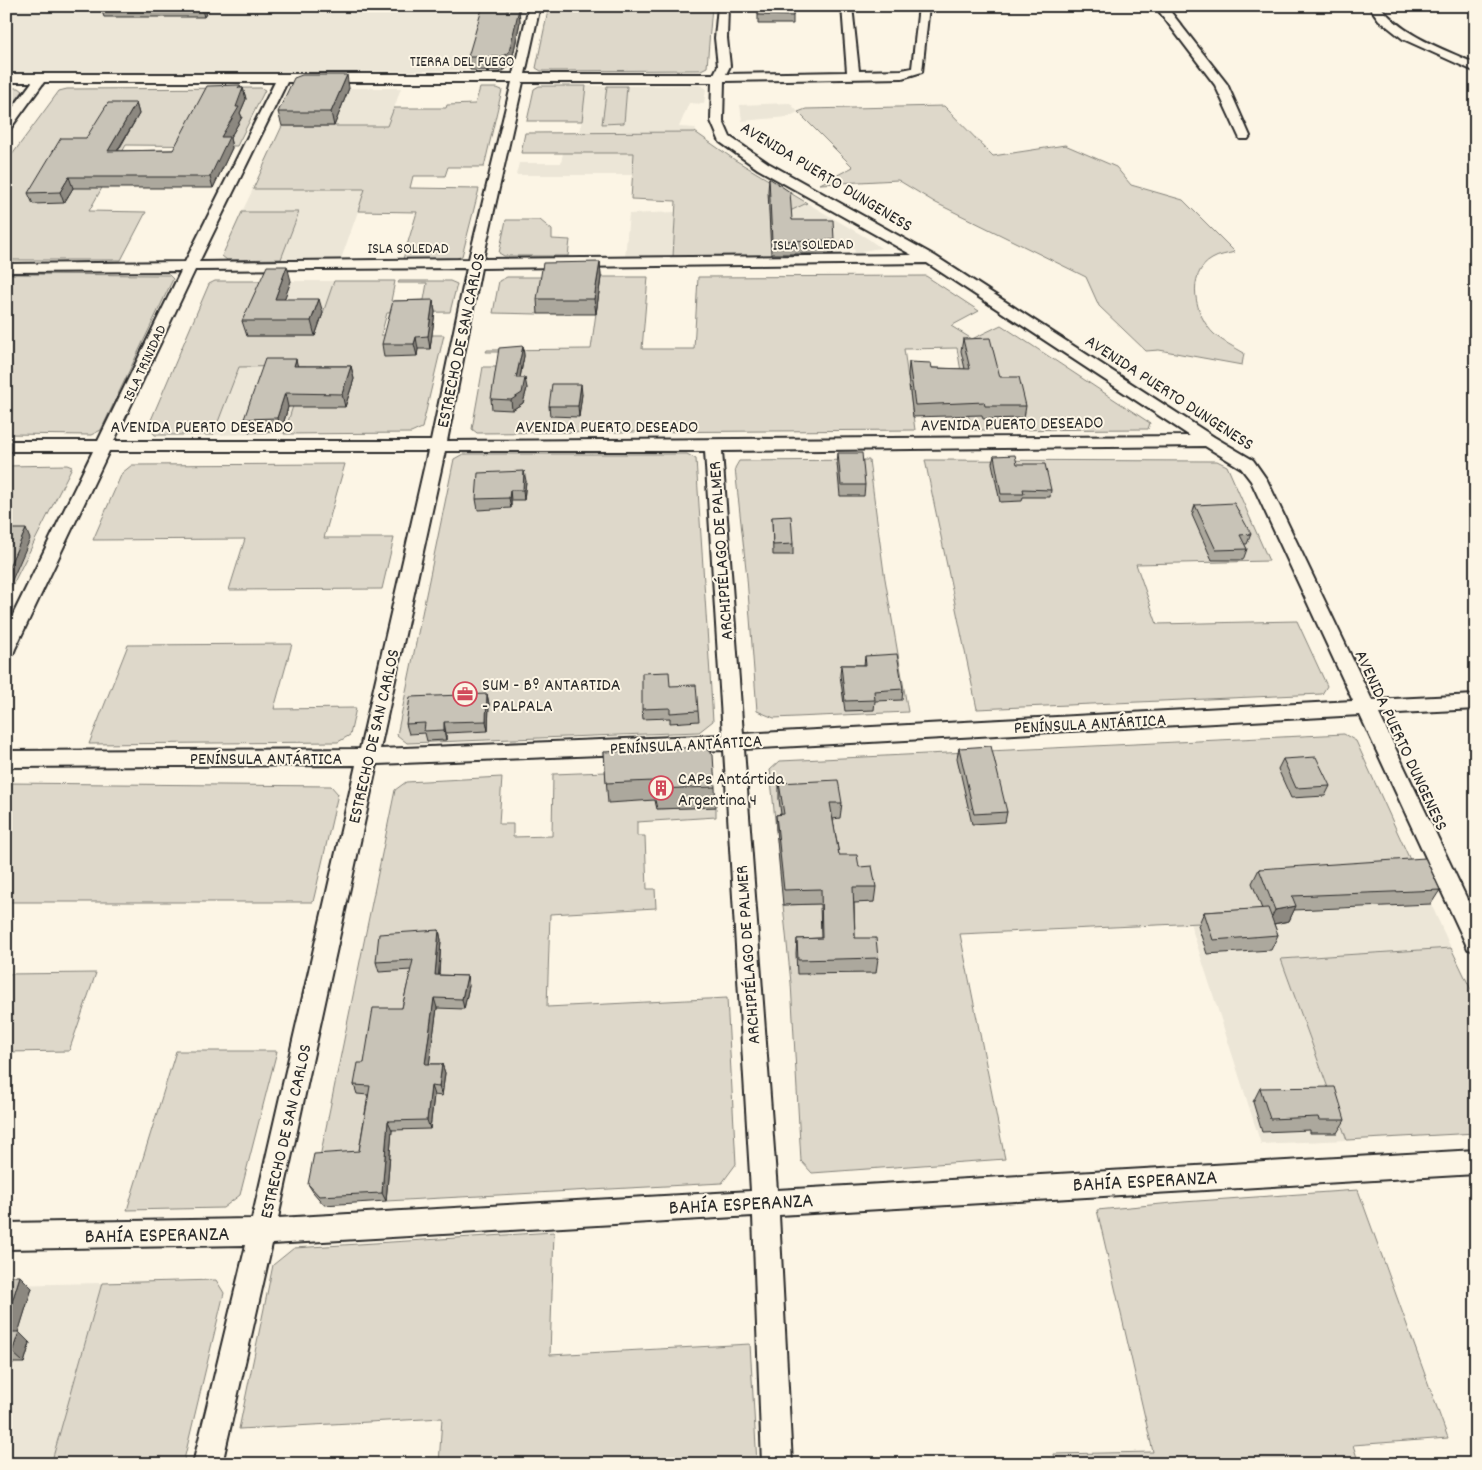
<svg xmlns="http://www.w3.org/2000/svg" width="1482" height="1470" viewBox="0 0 1482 1470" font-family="Dekko,sans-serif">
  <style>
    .built { fill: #ece6d7 }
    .green { fill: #ded8ca; stroke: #84827a }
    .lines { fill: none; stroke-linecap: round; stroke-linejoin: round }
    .street-casing { stroke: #2b2b2b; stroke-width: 4 }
    .street { fill: #fcf5e5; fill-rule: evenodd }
    .wall { fill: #aca89d; stroke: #2b2b2b }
    .shaded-wall { fill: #8c8880; stroke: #2b2b2b }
    .building { fill: #c8c3b7; stroke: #2b2b2b }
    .labels { text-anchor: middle; stroke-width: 4; stroke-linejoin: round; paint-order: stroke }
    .far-street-label { font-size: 15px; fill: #2b2b2b; stroke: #fcf5e5 }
    .street-label { font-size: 18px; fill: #2b2b2b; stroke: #fcf5e5 }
    .poi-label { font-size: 18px; fill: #2b2b2b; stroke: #fcf5e5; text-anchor: start }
    .near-street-label { font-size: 21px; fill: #2b2b2b; stroke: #fcf5e5 }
  </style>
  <rect width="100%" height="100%" fill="#fcf5e5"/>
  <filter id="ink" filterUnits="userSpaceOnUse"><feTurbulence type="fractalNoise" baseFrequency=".02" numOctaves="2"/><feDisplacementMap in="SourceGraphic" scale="10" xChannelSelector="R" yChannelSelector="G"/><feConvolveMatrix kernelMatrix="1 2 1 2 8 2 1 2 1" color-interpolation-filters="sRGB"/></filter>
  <g filter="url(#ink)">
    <path class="built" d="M6 6H111L104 17H204L211 6H524L520 22H483L470 70 310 73 6 72Z
      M700 85 706 89 704 104 689 103 679 127 696 128 695 132 580 133 586 86H607L603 124 624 123 627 86Z
      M349 88H401L388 126H334Z
      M790 103 798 112 788 117 742 121 740 105Z
      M563 153H634L632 175H516L519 163H561Z
      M253 189H366L341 259H281L299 212H242Z
      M807 203 867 238 881 248 862 251V254L852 256 851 253 855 252 854 249H833L791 234 790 211Z
      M675 212 673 257H625L629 214Z
      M291 281H334L323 313H310L297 320 292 336H283L274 296Z
      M306 366 284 434 213 435 239 367Z
      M1431 904 1451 948 1281 959 1347 1140 1261 1144 1190 923 1266 920 1285 911Z
      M102 1283 51 1464H6V1285Z"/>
    <path class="green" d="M549 6H712L707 67 701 70 541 71 536 68Z
      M539 86H586L582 121H527L534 89Z
      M607 86H627L624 123 602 124Z
      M6 88H19L23 91 6 113Z
      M261 88 265 90 237 146 126 145 89 211 146 212 121 260H6V163L59 91 67 89Z
      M480 88H497L502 90 484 167H448L445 176H413L410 188 479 189 462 256 455 259H403L417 212 358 211 365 189H253L282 126H387L394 108H446L447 105 475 104Z
      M944 106 993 156 1065 145 1116 167 1131 185 1183 200 1235 252C1228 254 1218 255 1212 259 1185 274 1195 316 1214 334 1222 341 1234 347 1244 353L1242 365 1159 350 1146 351 1099 306 1086 277 936 203 898 180 820 184 853 167 798 112 806 109Z
      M695 132 735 160 807 203 790 211 769 209 772 257H673L676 201 631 199 634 153H521L525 133Z
      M242 212H299L281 259 227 260 222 256Z
      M506 220H540L552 230V239L570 240 568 256H504L499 253Z
      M6 274 169 275 173 279 101 430 91 435 6 434Z
      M926 276 979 311 951 326 972 339 1001 325 1150 423 1148 429 971 430 957 348 904 349 915 430 477 433 472 429 483 367H522L516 352H486L487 350 591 349 601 277H648L642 349H694L698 277Z
      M507 277H544L538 314 493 313 499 281Z
      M215 281H270L247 336H315L334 281H395L391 301 424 300 427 283H398L399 281H450L457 284 450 312 387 313 381 335H444L422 428 411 433 284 434 306 366 239 367 213 435H155L148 427 209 284Z
      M463 454H687L696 459 713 721 699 732 407 743 397 735 454 459Z
      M869 460 884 573 908 712 774 718 757 711 747 578 735 468 739 461Z
      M925 460 1217 461 1227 466 1269 561 1136 564 1157 624 1297 621 1327 686 1322 694 977 709Z
      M345 464 324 538H394L382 589 229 590 245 539 93 540 122 473 132 465Z
      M67 465 72 467 6 598V466Z
      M292 644 274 709 356 708 350 735 338 742 89 744 128 645Z
      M1344 734 1356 741 1416 873 1253 883 1266 920 960 934 1005 1159 812 1173 801 1161 791 983 783 905 874 902 809 828 776 830 770 770 780 761Z
      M606 772 655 800 657 809 716 807V817L637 822V836H645L647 889H655L656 908 550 914 547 1007 727 998 736 1164 722 1183 386 1201 389 1159 319 1162 395 790 406 782 502 777 499 824H513V837L552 836 553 774Z
      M6 783 331 786 338 794 313 902H6Z
      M1451 948 1476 1000V1133L1347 1140 1281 959Z
      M96 973 69 1051 6 1052V974Z
      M176 1051H277L240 1195 223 1208 127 1210Z
      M1358 1190 1448 1438 1353 1445 1359 1464H1056L1054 1454 1153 1452 1097 1210 1183 1202Z
      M554 1232 550 1355 750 1344 757 1464H439L442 1418 239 1429 273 1265 294 1248Z
      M216 1280 224 1293 183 1464H51L102 1283Z"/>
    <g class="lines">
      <g class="street-casing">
        <path id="street" d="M529 6H540L525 74H714L718 66 715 38 718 6H728L727 38 730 66 726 74 847 72 842 6H852L859 71 902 70 912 68 919 6H929L922 72 902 78 724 81 723 121 730 137 768 163 935 256 1214 437 1253 460 1267 480 1372 700 1476 695V709L1379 714 1476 918V951L1468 949 1465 942 1360 715 744 749 777 1190 1476 1150V1174L779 1215 792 1464H762L753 1216 272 1244 222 1464H193L246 1245 6 1249V1223L252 1219 356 765 6 767V751L360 749 428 451H109L15 649 13 654 6 656V629L93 451H6V441H98L181 271 6 272V264L185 262 275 82H44L10 129 6 130V117L32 82H6V74H513ZM287 82H512L469 259 199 262ZM523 82H712L711 121 720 142 758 169 912 255 483 259ZM927 263 1190 436 447 441 481 268ZM467 268 431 441H114L195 270ZM1205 446 1241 468 1251 481 1353 701 743 734 722 451ZM445 451H705L723 735 380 749ZM724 750 751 1191 278 1218 377 764Z
          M1155 6H1166L1227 84 1250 136 1248 139H1240L1215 85Z
          M1369 6H1380C1404 37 1442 48 1476 64V72L1403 39 1379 20Z"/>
      </g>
      <use href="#street" class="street"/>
    </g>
    <path class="wall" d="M100 6H211L204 17H104Z
      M758 6H793V24H758Z
      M519 9 520 22 511 65 503 71 470 70 468 57Z
      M241 88H243L246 99 240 113 242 117 230 138 232 148 213 188H73L64 203 33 204 28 193 86 138 136 103 139 114 118 151 173 150Z
      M349 88 334 126H282L278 112Z
      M769 178 792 220 834 240 833 254H771L768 191Z
      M600 262 601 277 596 314H538L537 299Z
      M291 281 284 299 323 313 315 336H247L242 321Z
      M433 300 435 312 430 349H418L417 356 384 357 382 344Z
      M963 339 1026 406 1024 418 983 419 982 415 913 417 908 375 909 362 932 368 965 369 961 351Z
      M523 346 524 356 520 378 527 388 523 403 512 410 492 409 491 399Z
      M297 366H351L354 379 345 407H288L281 432H249L244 419Z
      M582 394 579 417 550 416 549 406Z
      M838 453 865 485 864 496H840L837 463Z
      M994 456 1017 464 1051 490 1050 497H1023L1022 501 1000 502 992 463Z
      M526 481 524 500H511V508L478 510 476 499Z
      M1195 505 1251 534 1247 544H1244L1247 549 1243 560H1212L1192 515Z
      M772 517 793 544V555H773Z
      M865 656 903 689 902 700 875 701 874 710 845 711 840 675 841 665H864Z
      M670 686 698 711 699 721 670 723V718L643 719 642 709Z
      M487 694 489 704 488 731 446 733V740L427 741 425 733 409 734 406 724Z
      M959 748 1007 812 1005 822 972 824 957 758Z
      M604 752 715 787 716 807 657 809 655 800 608 803Z
      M1283 759 1330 786 1325 796 1291 798 1278 769Z
      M779 783 842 803 840 818 833 819 839 855 859 867 876 887 874 902 854 903 855 938 878 958 876 973 797 974 796 953 797 939 821 938 820 904 783 905 776 830V815L781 814 779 799Z
      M1259 869 1440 890 1431 904 1294 910 1289 921 1274 924 1278 935 1271 950 1207 954 1198 926 1204 912 1262 909 1252 883Z
      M439 930 441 940 439 975 467 976 469 986 464 1009 437 1008 429 1064H442L445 1073 442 1096 434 1095 430 1129 392 1130 386 1201 324 1205 313 1192 308 1184 359 1151 368 1095 357 1094 354 1085 364 1063 402 1008 411 970 379 972 376 962Z
      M1260 1088 1345 1120 1337 1133H1310V1130L1262 1132 1253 1102Z
      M6 1276 32 1288 18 1332H19L30 1343 24 1363H6Z"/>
    <path class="shaded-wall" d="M201 6H211L204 17Z
      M519 9 520 22 511 65 503 71 501 57Z
      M347 75 349 88 334 126 331 112Z
      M240 85 242 92 243 88 246 99 240 113 242 117 230 138 232 148 213 188 210 177 221 137 236 107 238 88Z
      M136 103 139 114 111 161 108 151Z
      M69 177 73 188 64 203 60 192Z
      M600 262 601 277 596 314 594 299Z
      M287 266 291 281 279 314 275 299Z
      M319 299 323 313 315 336 311 321Z
      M433 300 435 312 430 349 428 336Z
      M416 337 418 349 417 356 414 344Z
      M523 346 524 356 518 388 516 378Z
      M296 359 299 372 294 366Z
      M351 366 354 379 345 407 342 394Z
      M525 378 527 388 523 403 512 410 511 400Z
      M581 384 582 394 579 417 578 406Z
      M285 393 288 407 281 432 277 418Z
      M524 471 526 481 524 500 523 490Z
      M510 490 511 500V508L509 498Z
      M26 529 30 539 9 587 6 582V573Z
      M487 694 489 704 488 731 486 721Z
      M444 722 446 733V740L444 730Z
      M1296 906 1289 921 1268 925 1275 910Z
      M439 930 441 940 438 984 435 975Z
      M467 976 469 986 464 1009 462 999Z
      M434 998 437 1008 428 1073 425 1064Z
      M442 1064 445 1073 442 1096 439 1087Z
      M431 1086 434 1095 430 1129 427 1120Z
      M388 1121 392 1130 386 1201 382 1193Z
      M20 1276 32 1288 15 1343 6 1335V1321Z
      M19 1332 30 1343 24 1363 12 1352Z"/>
    <path class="building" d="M758 6H793V16L758 15Z
      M482 9H519L509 52 501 57H468Z
      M302 75H347L331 112H278L294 78Z
      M240 85 238 88H243L236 107H239L221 137H229L210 177H69L60 192 28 193 61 138H86L108 103H136L108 151 173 150 207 86Z
      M769 178 790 192 792 220H833L834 240 772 241Z
      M600 262 594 299H537L543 263Z
      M267 266H287L275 299H319L311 321H242Z
      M433 300 428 336 416 337 414 344H382L393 301Z
      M990 338 1000 377H1019L1026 406H985L984 402 915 405 909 362 931 363 932 368 970 369 963 339Z
      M523 346 516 378H525L522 393 511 400 491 399 499 348Z
      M265 359H296L294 366H351L342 394 285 393 277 418 244 419Z
      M552 384H581L578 406H549Z
      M838 453H862L865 485H841Z
      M1015 455 1017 464H1045L1051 490 1023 489 1024 494H1001L994 456Z
      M524 471 523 490H510L509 498 476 499 478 473Z
      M1234 503 1251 534 1240 535 1247 549 1216 550 1195 505Z
      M791 516 793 544 773 545 772 517Z
      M6 529H26L6 573Z
      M897 654 903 689 874 691 875 700 845 701 841 665H866L865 656Z
      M669 672 670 686 696 685 698 711 670 713V708L642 709V673Z
      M487 694 486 721 444 722V730L424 731 425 723 406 724 410 697Z
      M991 746 1007 812 974 814 959 748Z
      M704 747 713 755 715 787 655 789 653 781 606 783 604 752Z
      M1316 757 1330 786 1296 788 1283 759Z
      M838 780 842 803H830L839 855H857L859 867 872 866 876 887H853L855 938H876L878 958 798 960 797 939 822 938 821 889 784 890 776 815 784 814 779 783Z
      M1425 858 1440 890 1292 896 1296 906 1275 910 1259 869Z
      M1268 908 1278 935 1213 940 1204 912Z
      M439 930 435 975 467 976 462 999 434 998 425 1064H442L439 1087 431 1086 427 1120 388 1121 382 1193 319 1196 308 1184 314 1154 359 1151 370 1086 354 1085 358 1063H364L373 1008H402L413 960 376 962 379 934Z
      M1335 1087 1345 1120H1319L1318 1117 1270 1119 1260 1088Z
      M6 1276H20L6 1321Z
      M6 1332H19L12 1352H6Z"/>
  </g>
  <defs>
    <g id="office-ring" transform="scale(1.25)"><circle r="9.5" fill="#fcf5e5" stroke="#d1495b" stroke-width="1.5"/><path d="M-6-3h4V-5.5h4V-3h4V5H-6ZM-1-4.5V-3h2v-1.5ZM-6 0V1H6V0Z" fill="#d1495b"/></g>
    <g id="building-ring" transform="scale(1.25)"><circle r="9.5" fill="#fcf5e5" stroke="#d1495b" stroke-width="1.5"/><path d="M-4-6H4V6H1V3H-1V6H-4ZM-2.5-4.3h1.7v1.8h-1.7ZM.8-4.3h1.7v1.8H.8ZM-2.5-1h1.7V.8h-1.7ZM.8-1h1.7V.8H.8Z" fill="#d1495b"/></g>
  </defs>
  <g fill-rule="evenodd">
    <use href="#office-ring" x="465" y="694"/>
    <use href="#building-ring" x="661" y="788"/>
  </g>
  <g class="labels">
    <g class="far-street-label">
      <text x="462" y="66">TIERRA DEL FUEGO</text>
      <text transform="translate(813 244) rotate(-1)" y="5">ISLA SOLEDAD</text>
      <text x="408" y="253">ISLA SOLEDAD</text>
      <text transform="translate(144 363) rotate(-65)" y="5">ISLA TRINIDAD</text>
    </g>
    <g class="street-label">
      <text transform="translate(827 176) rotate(31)" y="6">AVENIDA PUERTO DUNGENESS</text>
      <text transform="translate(460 340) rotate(-78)" y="6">ESTRECHO DE SAN CARLOS</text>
      <text transform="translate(1170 392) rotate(33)" y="6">AVENIDA PUERTO DUNGENESS</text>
      <text transform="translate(1012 423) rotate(-1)" y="6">AVENIDA PUERTO DESEADO</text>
      <text x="202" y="432">AVENIDA PUERTO DESEADO</text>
      <text x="607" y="432">AVENIDA PUERTO DESEADO</text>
      <text transform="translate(720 551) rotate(-94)" y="6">ARCHIPIÉLAGO DE PALMER</text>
      <text transform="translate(1090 723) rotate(-3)" y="6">PENÍNSULA ANTÁRTICA</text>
      <text transform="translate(373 736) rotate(-77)" y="6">ESTRECHO DE SAN CARLOS</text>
      <text transform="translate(1402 740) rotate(65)" y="6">AVENIDA PUERTO DUNGENESS</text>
      <text transform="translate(686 744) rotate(-3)" y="6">PENÍNSULA ANTÁRTICA</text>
      <text x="266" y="764">PENÍNSULA ANTÁRTICA</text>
      <text transform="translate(747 955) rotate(-94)" y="6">ARCHIPIÉLAGO DE PALMER</text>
      <text transform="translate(285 1131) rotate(-77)" y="6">ESTRECHO DE SAN CARLOS</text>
    </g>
    <g class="poi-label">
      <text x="482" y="690">SUM - Bº ANTARTIDA<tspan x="482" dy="21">- PALPALA</tspan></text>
      <text x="678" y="784">CAPs Antártida<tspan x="678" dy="21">Argentina 4</tspan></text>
    </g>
    <g class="near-street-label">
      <text transform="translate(1145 1180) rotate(-3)" y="7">BAHÍA ESPERANZA</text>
      <text transform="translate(741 1203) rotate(-3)" y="7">BAHÍA ESPERANZA</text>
      <text transform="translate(157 1234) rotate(-1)" y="7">BAHÍA ESPERANZA</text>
    </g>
  </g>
  <rect width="1482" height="1470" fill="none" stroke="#fcf5e5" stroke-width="25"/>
  <rect x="12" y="12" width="1457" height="1445" fill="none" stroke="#2b2b2b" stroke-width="2" filter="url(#ink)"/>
</svg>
